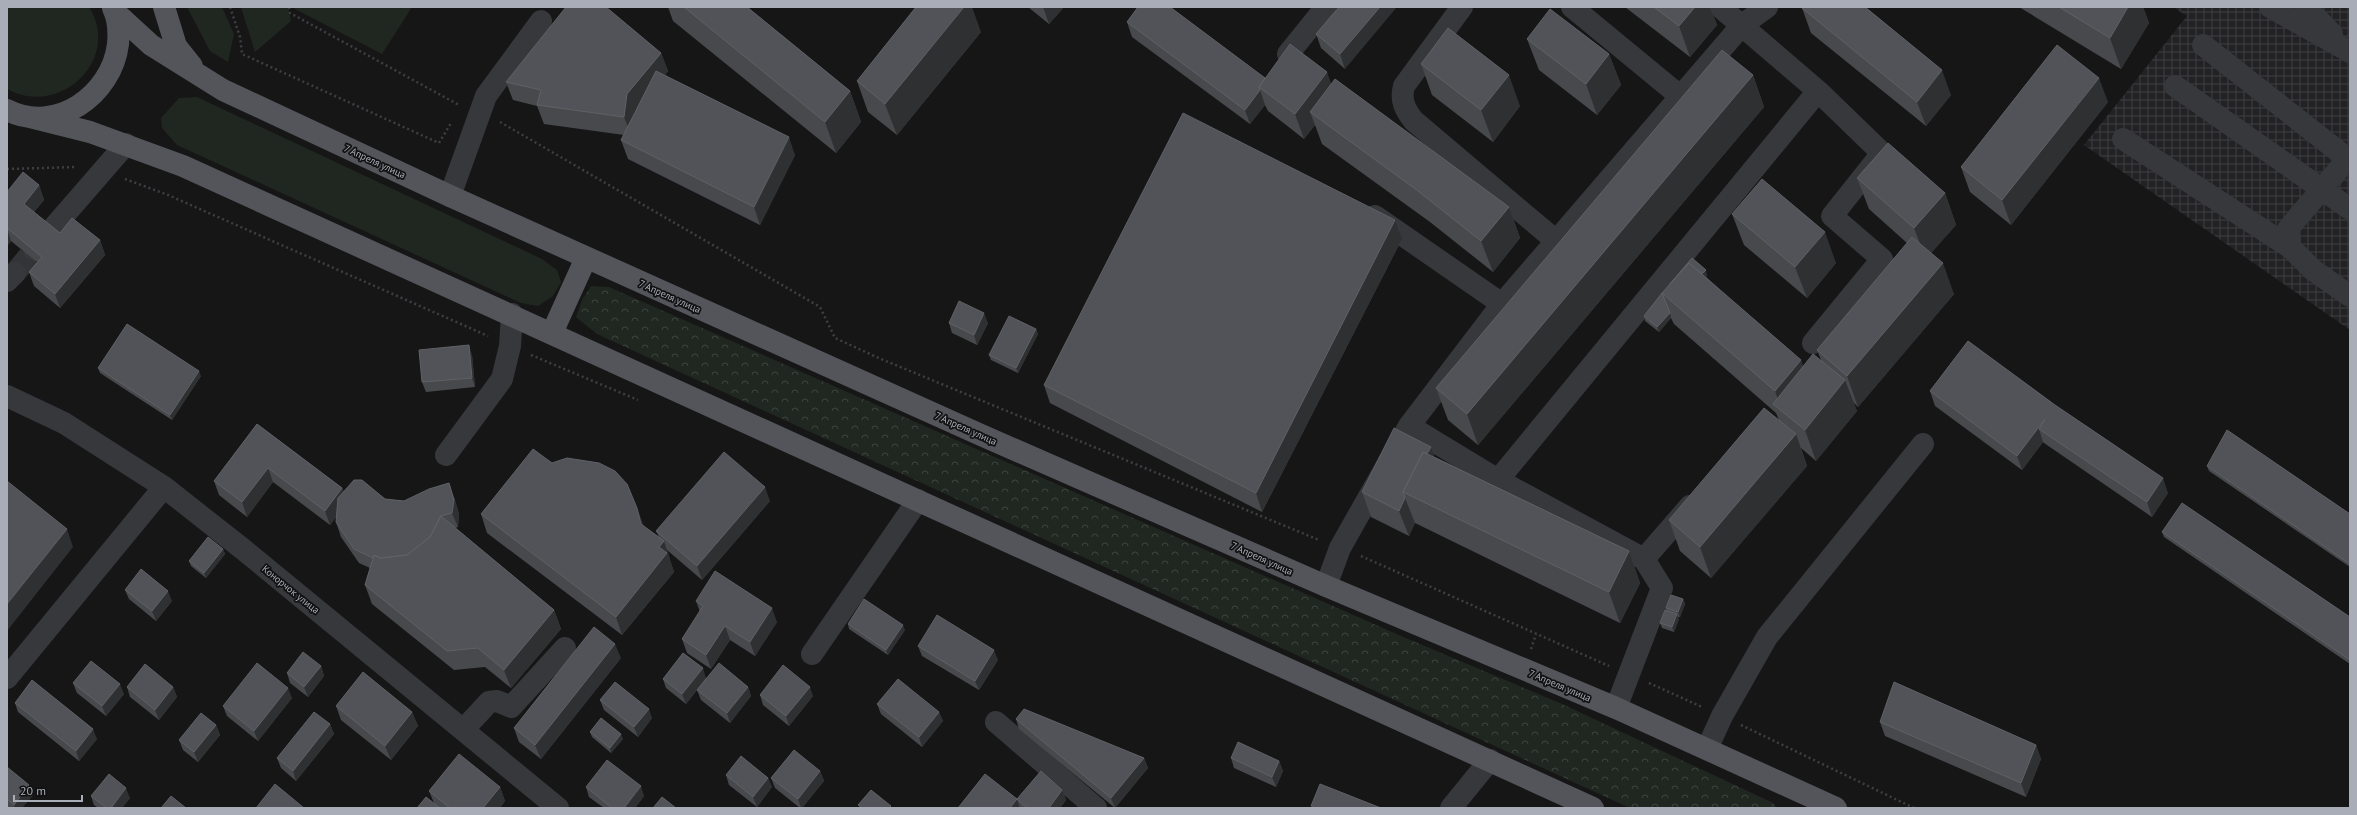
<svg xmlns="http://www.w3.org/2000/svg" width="2357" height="815" viewBox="0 0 2357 815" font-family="'PT Sans',sans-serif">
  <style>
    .industrial { fill: url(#industrial-grid) }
    .green { fill: #202720 }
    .forest { fill: url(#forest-crowns) }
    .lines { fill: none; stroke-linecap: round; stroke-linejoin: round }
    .minor-tunnel { stroke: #333437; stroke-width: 22; stroke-dasharray: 22 11; stroke-linecap: butt }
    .path { stroke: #3d3f43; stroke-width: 2.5; stroke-dasharray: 2 3; stroke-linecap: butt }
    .minor { stroke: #37383c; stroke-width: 22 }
    .major { stroke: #53555b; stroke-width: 22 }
    .wall { fill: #47494c; fill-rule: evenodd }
    .shaded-wall { fill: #2f3032 }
    .building { fill: #525358; stroke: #5f6166 }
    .labels { text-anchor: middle; stroke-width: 3.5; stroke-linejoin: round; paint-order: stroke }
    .street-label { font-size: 10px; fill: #a8adb7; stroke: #111112 }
  </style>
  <defs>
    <pattern id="industrial-grid" width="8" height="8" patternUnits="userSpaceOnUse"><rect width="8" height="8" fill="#222224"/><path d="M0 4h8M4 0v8" fill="none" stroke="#3f3f42"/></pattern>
    <pattern id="forest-crowns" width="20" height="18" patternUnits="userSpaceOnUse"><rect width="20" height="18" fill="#202720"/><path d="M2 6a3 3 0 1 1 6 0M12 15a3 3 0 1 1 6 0" fill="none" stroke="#3e443e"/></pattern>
  </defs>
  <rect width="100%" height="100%" fill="#161617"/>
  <path class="industrial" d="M2173 7H2350V330L2084 145 2187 16Z"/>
  <path class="green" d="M7 7H89C122 59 60 118 7 89Z
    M187 7H222L234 34 228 62 210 51Z
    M241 7H288L291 21 255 52Z
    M294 7H412L382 54 295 9Z
    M197 97 542 259 557 270 561 282 553 296 538 306 521 303 177 145 162 128 161 118 179 98Z"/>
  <path class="forest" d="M591 286 609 287 1401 636 1562 704 1773 803 1777 808H1630L597 334 576 317 582 300Z"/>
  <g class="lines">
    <path class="minor-tunnel" d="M15 273 34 250"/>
    <path class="path" d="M230 7 240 37 242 54 439 143 451 123
      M289 7 290 13 459 105
      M500 122 820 307 835 338 881 359 1319 540
      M7 169 76 167
      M125 179 168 195 488 336
      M531 355 638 400
      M1361 556 1609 666
      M1531 649 1536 634
      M1649 683 1702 707
      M1741 725 1914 808"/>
    <path class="minor" d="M1462 7 1404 86C1400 100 1405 110 1414 121L1555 240
      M1572 7 1680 96
      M1720 7 1818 91 1882 153 1832 216 1882 259 1813 343
      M2270 7 2350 52
      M2306 7 2332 34
      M2203 45 2348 159
      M1288 54 1326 7
      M2175 86 2350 209
      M2123 139 2291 248
      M2350 156 2288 229 2291 248 2313 270 2350 296
      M450 196 486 96 541 21
      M1375 216 1502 304
      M34 250 126 144
      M7 281 15 273
      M7 396 64 423 164 487 244 550 558 808
      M1409 426 1498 480 1644 559 1662 588 1616 708
      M446 455 502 379 510 346 512 314
      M1498 480 1818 91
      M1644 559 1690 506
      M1326 586 1340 548 1409 426 1502 304 1742 25 1767 7
      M812 654 918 500
      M7 678 164 487
      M996 722 1096 808
      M463 730 489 702 497 701 511 707 565 648
      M1707 749 1722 716 1767 637 1923 444
      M1451 808 1490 760"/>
    <path class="major" d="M164 7 176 46 192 66
      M115 12 151 45 223 90 450 196 981 435 1326 586 1616 708 1836 808
      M7 110C56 135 112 95 118 44 119 33 118 18 113 8
      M30 117 90 132 183 166 1593 808
      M552 333 586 258"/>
  </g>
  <path class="wall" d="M668 7H747L850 91 861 122 836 153 673 21Z
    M1028 7H1064L1049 24Z
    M1339 7 1345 69 1321 48 1316 34Z
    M1625 7H1710L1717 25 1690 57Z
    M2019 7H2143L2149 23 2121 69Z
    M1802 8 1951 95 1926 126 1811 33Z
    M1127 22 1265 78 1331 84 1509 207 1520 238 1493 272 1430 222 1322 144 1315 125 1304 139 1268 111 1265 105 1250 124 1132 37Z
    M981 32 897 135 868 112 857 81Z
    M1527 39 1609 54 1621 85 1597 115 1539 70Z
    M661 53 668 71 665 75 795 155 760 225 628 159 621 140 624 135 544 124 537 106 513 100 506 82ZM639 106 633 117 634 112Z
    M1421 64 1520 106 1493 142 1432 95Z
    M1753 75 1764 107 1478 445 1448 420 1436 388Z
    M2108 102 2011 225 1970 192 1961 167Z
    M1857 178 1945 193 1956 225 1931 253 1954 294 1858 407 1853 402 1857 411 1816 461 1801 448 1807 466 1711 578 1680 551 1669 520 1779 420 1776 413 1674 324 1671 318 1659 332 1645 321 1644 316 1662 293 1707 275 1706 277 1803 366 1821 360 1817 350 1907 243 1869 209Z
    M39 185 44 200 34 212 60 233 100 240 105 255 60 308 34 286 29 272 37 262 11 241 7 246V192Z
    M1732 214 1836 263 1807 298 1744 245Z
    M1402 239 1262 512 1050 403 1044 385Z
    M949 323H988L977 345 952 333Z
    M1036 329 1038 334 1018 373 991 360 989 355Z
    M1968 341 2168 493 2152 517 2044 443 2043 442 2022 470 1935 406 1930 391Z
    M472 355 475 387 426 392 422 382Z
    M98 368 201 376 172 420 100 373Z
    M257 424 342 488 344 492 385 499 404 501 454 497 459 514 458 527 455 528 554 610 561 629 511 688 485 667 454 670 372 604 365 585 370 568 359 563 341 537 336 522V517L330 525 273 482 247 517 219 495 214 481Z
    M1435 457 1629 551 1640 583 1620 623 1415 523 1409 536 1371 517 1362 492Z
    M552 463 659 537 656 531 770 501 702 580 667 550 670 559V560L674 572 622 635 487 533 481 514Z
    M2207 466 2350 514V567L2209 471Z
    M2162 532 2350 617V664L2164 537Z
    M223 549 225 554 206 578 191 566 189 561Z
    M125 590 172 601 156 621 129 599Z
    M1683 599 1685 604 1680 617H1678L1679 619 1674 632 1662 628 1660 623 1666 611V608Z
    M696 601 777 622 755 656 730 640 711 669 687 653 682 639 700 612Z
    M848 624 905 630 888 655 849 629Z
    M918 646 998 660 979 690 922 656Z
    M621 658 541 759 519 742 514 728Z
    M321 666 324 676 308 697 290 683 287 673Z
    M706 678 748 687 751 696 730 723 701 700 697 690 686 704 666 688 663 679Z
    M73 683 124 694 106 716 77 693Z
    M127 687H173L177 697 159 720 130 697Z
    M760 695 813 696 789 726 763 705Z
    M292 698 258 741 227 716 223 706Z
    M600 700 652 718 638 737 604 710Z
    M15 703 97 739 79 761 18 712Z
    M877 704 939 712 943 721 922 747 881 714Z
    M336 706 412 712 418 726 391 760 341 720Z
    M1016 719 1144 758 1148 768 1115 808 1019 729Z
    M1880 722 2036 745 2041 759 2026 797 1885 736Z
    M330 724 334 734 296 781 281 768 277 758Z
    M216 725 220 735 198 762 183 750 179 740Z
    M590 732 623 739 611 753 592 737Z
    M1231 758 1279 761 1283 771 1276 787 1234 768Z
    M7 767 33 795 22 808H9L7 806Z
    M820 771 824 781 802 808H800L775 788 771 778Z
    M726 775 768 778 772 787 757 807 729 785Z
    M500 787 505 801 500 808H417L434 803 429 791Z
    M586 787 644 796 635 808H604L589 797Z
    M1062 790 1066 800 1060 808H958L1017 799Z
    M91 796 130 798 122 808H98L94 805Z"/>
  <path class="shaded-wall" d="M964 7H972L981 32 897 135 885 104Z
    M1043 7H1064L1049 24Z
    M1380 7H1397L1345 69 1340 54Z
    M1695 7H1710L1717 25 1690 57 1679 26Z
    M2128 7H2143L2149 23 2121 69 2110 38Z
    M661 53 668 71 634 112 631 135 624 117 627 94Z
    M1609 54 1621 85 1597 115 1586 84Z
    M1942 70 1951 95 1926 126 1917 102Z
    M1327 72 1336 97 1310 112 1315 125 1304 139 1295 114Z
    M1509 75 1520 106 1493 142 1481 110Z
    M1753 75 1764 107 1478 445 1467 414Z
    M2099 78 2108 102 2011 225 2002 200Z
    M1260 90 1265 105 1250 124 1245 110Z
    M850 91 861 122 836 153 825 122Z
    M789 137 795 155 760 225 754 207Z
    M39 185 44 200 29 218 24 204Z
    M1945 193 1956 225 1926 259 1914 228Z
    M1509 207 1520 238 1493 272 1481 241Z
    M1395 220 1402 239 1262 512 1256 493Z
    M7 229 11 241 7 246Z
    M1825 232 1836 263 1807 298 1795 267Z
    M100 240 105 255 60 308 55 294Z
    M1943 263 1954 294 1858 407 1847 376Z
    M1706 270 1707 275 1680 308 1676 305Z
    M984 313 988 323 977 345 974 335Z
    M1670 313 1671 318 1659 332 1657 327Z
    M1036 329 1038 334 1018 373 1016 368Z
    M469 345 472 355 475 387 472 378Z
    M1801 360 1813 391 1782 411 1775 391Z
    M199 371 201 376 172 420 170 415Z
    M1845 380 1857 411 1816 461 1805 430Z
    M2045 419 2039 429 2043 442 2022 470 2017 456Z
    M1796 434 1807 466 1711 578 1700 547Z
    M1431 447 1440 471 1408 494Z
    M268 468 273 482 247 517 242 502Z
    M2163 478 2168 493 2152 517 2147 502Z
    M449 483 454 497 459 514 458 527 452 513Z
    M765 487 770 501 702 580 697 566Z
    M342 488 347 502 330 525 325 511Z
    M1405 498 1415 523 1409 536 1399 511Z
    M637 508 644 526 641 524Z
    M67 529 73 547 7 631V604Z
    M664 541 670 559V560L674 572 622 635 616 617 659 547Z
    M223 549 225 554 206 578 204 573Z
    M1629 551 1640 583 1620 623 1609 592Z
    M168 591 172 601 156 621 152 611Z
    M1683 599 1685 604 1680 617 1678 612Z
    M772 608 777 622 755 656 750 642Z
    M554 610 561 629 511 688 504 670Z
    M1677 614 1679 619 1674 632 1672 627Z
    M903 625 905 630 888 655 886 650Z
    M725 626 730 640 711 669 706 655Z
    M615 644 621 658 541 759 535 745Z
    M994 650 998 660 979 690 975 681Z
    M321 666 324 676 308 697 304 687Z
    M703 668 706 678 686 704 682 694Z
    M120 684 124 694 106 716 102 706Z
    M173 687 177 697 159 720 155 710Z
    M748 687 751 696 730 723 727 713Z
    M810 687 813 696 789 726 786 716Z
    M288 688 292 698 258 741 254 731Z
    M649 709 652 718 638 737 634 727Z
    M412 712 418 726 391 760 385 746Z
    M939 712 943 721 922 747 919 737Z
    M330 724 334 734 296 781 293 771Z
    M216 725 220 735 198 762 194 752Z
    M93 729 97 739 79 761 76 751Z
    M621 734 623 739 611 753 610 748Z
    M2036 745 2041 759 2026 797 2021 783Z
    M1144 758 1148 768 1115 808 1111 798Z
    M1279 761 1283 771 1276 787 1272 777Z
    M820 771 824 781 802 808H801L798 799Z
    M768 778 772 787 757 807 753 797Z
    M29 785 33 795 22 808H15L14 805Z
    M641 786 644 796 635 808H624Z
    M500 787 505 801 500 808H483Z
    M126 788 130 798 122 808H111Z
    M1062 790 1066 800 1060 808H1049Z
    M1017 799 1020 808H1010Z"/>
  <path class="building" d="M566 7H606L661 53 627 94 624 117 537 105 541 90 506 82Z
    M684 7H747L850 91 825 122Z
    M916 7H964L885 104 857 81Z
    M1138 7H1170L1265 78 1259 87 1260 90 1245 110 1127 22Z
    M1339 7H1380L1340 54 1316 34Z
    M1654 7H1695L1679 26Z
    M1803 7H1865L1942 70 1917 102 1802 8Z
    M2059 7H2128L2110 38Z
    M1550 9 1609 54 1586 84 1527 39Z
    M1448 28 1509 75 1481 110 1421 64Z
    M1290 44 1327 72 1295 114 1259 87Z
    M2057 45 2099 78 2002 200 1961 167Z
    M1722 50 1753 75 1467 414 1436 388Z
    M656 71 789 137 754 207 621 140Z
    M1335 79 1509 207 1481 241 1418 191 1310 112Z
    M1183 113 1395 220 1256 493 1044 385Z
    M1888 143 1945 193 1914 228 1857 178Z
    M23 172 39 185 24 204 60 233 72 218 100 240 55 294 29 272 42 257 7 228V192Z
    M1762 179 1825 232 1795 267 1732 214Z
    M1912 237 1943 263 1847 376 1817 350Z
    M1692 258 1706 270 1702 274 1689 263 1669 285Z
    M1689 263 1801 360 1775 391 1662 293Z
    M1662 293 1670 313 1657 327 1644 316Z
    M959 301 984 313 974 335 949 323Z
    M1009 316 1036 329 1016 368 989 355Z
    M127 324 199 371 170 415 98 368Z
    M1968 341 2055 405 2163 478 2147 502 2039 429 2045 419 2017 456 1930 391Z
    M469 345 472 378 422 382 419 350Z
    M1813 354 1845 380 1805 430 1773 404Z
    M1764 408 1796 434 1700 547 1669 520Z
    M257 424 342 488 325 511 268 468 242 502 214 481Z
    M1394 428 1431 447 1427 454 1423 452 1403 492 1405 498 1399 511 1362 492Z
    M2227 430 2350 514V564L2207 466Z
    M533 449 552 463 567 458 599 463 615 471 627 484 637 508 641 524 664 541 659 547 667 553 616 617 481 514Z
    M724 452 765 487 697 566 656 531Z
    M1423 452 1629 551 1609 592 1403 492Z
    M354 480H362L385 499 404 501 429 489 449 483 454 500 452 513 440 516V517L430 537 407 555 380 558 374 555 373 558 354 549 336 522 338 498Z
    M7 481 67 529 7 604Z
    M2182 503 2350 617V660L2162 532Z
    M441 516 554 610 504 670 478 648 447 651 365 585 374 555 380 558 407 555 430 537Z
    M208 537 223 549 204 573 189 561Z
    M141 569 168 591 152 611 125 590Z
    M715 571 772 608 750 642 725 626 706 655 682 639 703 606 696 601Z
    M1671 595 1683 599 1678 612 1666 608Z
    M864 599 903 625 886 650 848 624Z
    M1665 610 1677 614 1672 627 1660 623Z
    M937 615 994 650 975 681 918 646Z
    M594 627 615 644 535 745 514 728Z
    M303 652 321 666 304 687 287 673Z
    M683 653 703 668 682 694 663 679Z
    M91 661 120 684 102 706 73 683Z
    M257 663 288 688 254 731 223 706Z
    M719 663 748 687 727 713 697 690Z
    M145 664 173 687 155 710 127 687Z
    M783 665 810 687 786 716 760 695Z
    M363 672 412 712 385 746 336 706Z
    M898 679 939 712 919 737 877 704Z
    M32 680 93 729 76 751 15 703Z
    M615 682 649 709 634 727 600 700Z
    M1894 682 2036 745 2021 783 1880 722Z
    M1024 709 1144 758 1111 798 1016 719Z
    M314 712 330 724 293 771 277 758Z
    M201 713 216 725 194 752 179 740Z
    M601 718 621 734 610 748 590 732Z
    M1238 742 1279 761 1272 777 1231 758Z
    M794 750 820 771 798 799 771 778Z
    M459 754 500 787 483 808H450L429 791Z
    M741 756 768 778 753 797 726 775Z
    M607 760 641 786 624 808H612L586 787Z
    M7 767 29 785 14 805 7 799Z
    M1041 771 1062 790 1049 808H1027L1017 799Z
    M109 774 126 788 111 808H107L91 796Z
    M985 774 1017 799 1010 808H958Z
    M275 784 304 808H256Z
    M1320 784 1381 808H1315L1311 806Z
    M871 790 891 806 889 808H862L858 805Z
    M171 796 186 808H161Z
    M426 797 440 808H417Z
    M662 797 676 808H653Z"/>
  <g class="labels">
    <g class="street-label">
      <text transform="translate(375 161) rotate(25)" y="4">7 Апреля улица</text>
      <text transform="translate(670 296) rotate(24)" y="4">7 Апреля улица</text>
      <text transform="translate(966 428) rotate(24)" y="4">7 Апреля улица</text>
      <text transform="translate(1262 558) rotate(24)" y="4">7 Апреля улица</text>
      <text transform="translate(291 589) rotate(39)" y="4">Конорчок улица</text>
      <text transform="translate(1560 685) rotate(23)" y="4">7 Апреля улица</text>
    </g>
  </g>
  <rect width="2357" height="815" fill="none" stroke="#a8adb7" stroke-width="16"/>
  <path d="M14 795v6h68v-6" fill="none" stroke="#a8adb7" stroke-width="2"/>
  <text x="20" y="795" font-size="12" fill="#a8adb7" stroke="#111112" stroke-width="3" paint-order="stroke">20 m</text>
</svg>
